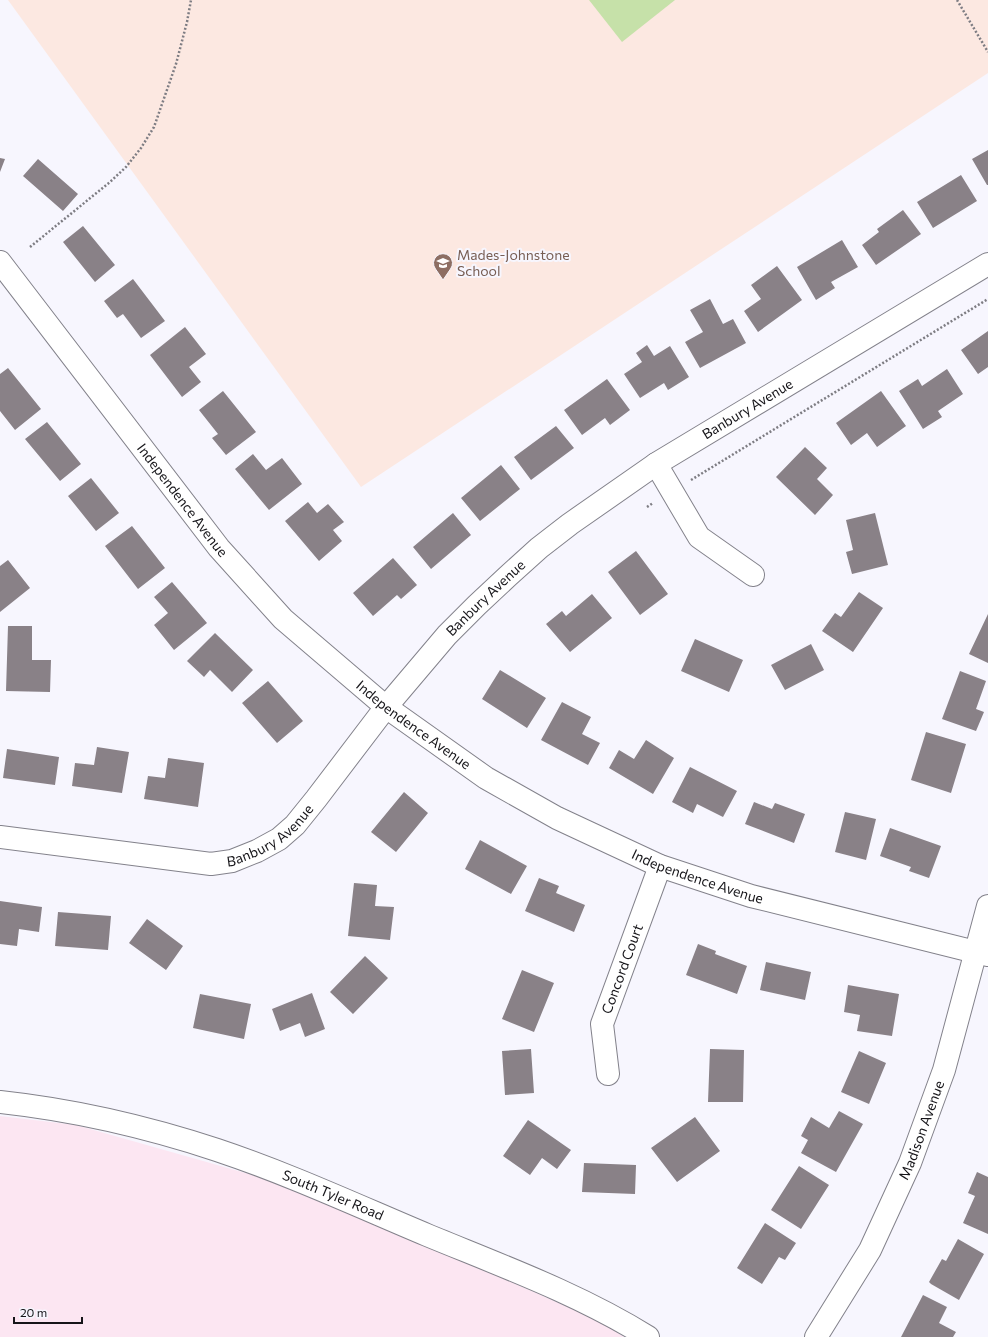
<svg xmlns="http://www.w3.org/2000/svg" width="988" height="1337" viewBox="0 0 988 1337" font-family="Commissioner,sans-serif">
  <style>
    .industrial { fill: #fce6f2 }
    .education { fill: #fce8e1 }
    .green { fill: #c6e1a9 }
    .building { fill: #898187 }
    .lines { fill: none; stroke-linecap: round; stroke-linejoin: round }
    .minor-casing { stroke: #83828b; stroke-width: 24 }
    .path { stroke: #7e7d83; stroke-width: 2.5; stroke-dasharray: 2 2; stroke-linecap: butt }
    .minor { stroke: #fff; stroke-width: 22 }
    .labels { text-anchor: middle; stroke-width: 4; stroke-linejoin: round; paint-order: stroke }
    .education-label { font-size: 14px; fill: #785e54; stroke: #f7f6fe; text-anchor: start }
    .street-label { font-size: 14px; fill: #161519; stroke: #f7f6fe }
  </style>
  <rect width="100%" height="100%" fill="#f7f6fe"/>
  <path class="industrial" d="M0 1116 76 1125 263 1178 418 1241 602 1322 624 1337H0Z"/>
  <path class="education" d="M8 0H988V73L361 487Z"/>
  <path class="green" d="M589 0H675L622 42Z"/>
  <path class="building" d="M988 150V185H987L972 159Z
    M0 158 5 159 0 172Z
    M38 159 78 194 63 211 23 176Z
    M961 175 977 201 933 228 917 202Z
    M903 210 921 234 876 265 862 245 879 232 877 229Z
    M83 226 115 265 95 282 63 242Z
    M842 240 858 267 831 282 835 288 816 300 797 267Z
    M777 266 802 300 758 332 744 311 761 299 751 285Z
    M133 279 165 321 141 338 123 314 117 318 104 301Z
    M710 299 723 324 733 319 746 343 700 368 685 342 703 332 690 310Z
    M185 327 206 354 189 367 201 382 182 397 150 355Z
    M988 331V367L978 374 961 350Z
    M647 345 654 356 670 346 689 377 668 390 664 383 640 398 624 374 642 362 636 353Z
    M8 368 41 409 15 430 0 411V374Z
    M947 369 963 394 938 411 942 417 923 429 899 391 918 379 922 386Z
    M607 379 630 410 610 425 605 418 582 435 564 410Z
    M223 391 256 432 226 455 212 438 218 434 199 410Z
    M881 391 906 426 877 447 867 433 851 445 836 423Z
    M47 422 81 464 60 481 25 439Z
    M556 426 574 448 531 480 514 457Z
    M805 447 827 468 817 479 833 495 815 515 776 477Z
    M253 454 266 470 282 458 302 484 269 510 235 469Z
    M501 465 520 489 480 521 461 498Z
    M91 478 119 513 96 531 68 496Z
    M308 502 317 513 328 504 344 522 333 530 342 541 319 561 285 521Z
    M453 513 471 535 431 569 413 547Z
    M875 513 888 565 852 574 846 552 853 550 846 520Z
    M132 526 165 568 138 589 105 546Z
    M636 551 668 594 640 615 608 572Z
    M393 558 417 585 401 599 397 595 373 616 353 593Z
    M8 560 30 588 0 612V566Z
    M172 582 207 623 174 650 154 625 168 613 154 597Z
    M859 592 883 608 853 652 822 631 835 613 841 617Z
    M592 594 612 618 570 652 546 624 562 611 566 616Z
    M988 614V663L969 654Z
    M8 626H32V660H51L50 692 6 691Z
    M215 633 253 670 232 692 210 670 204 677 187 661Z
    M695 639 743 660 729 692 681 671Z
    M811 644 824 670 785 690 771 665Z
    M500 670 546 698 527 728 482 699Z
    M960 671 986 681 976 709 984 712 976 731 942 719Z
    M268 681 303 721 277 743 242 703Z
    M562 702 591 717 582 734 600 743 588 765 541 740Z
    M926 732 966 744 951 793 911 780Z
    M646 740 674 758 653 794 609 768 619 750 634 759Z
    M97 747 129 752 122 793 72 786 75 763 94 765Z
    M7 749 59 757 55 785 3 778Z
    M168 758 204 763 198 807 144 799 148 776 165 778Z
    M690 767 737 791 723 817 697 804 693 813 672 802Z
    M404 792 428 813 396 852 371 832Z
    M754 802 772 809 775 803 805 814 794 843 745 824Z
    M845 812 876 819 866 860 835 852Z
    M890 828 941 846 929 878 909 871 911 867 880 856Z
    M480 840 527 866 511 894 465 869Z
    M539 878 559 886 556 893 585 905 574 932 525 911Z
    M354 883 377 885 375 906 394 907 390 940 348 936Z
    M0 901 42 907 39 932 19 929 17 946 0 944Z
    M58 912 111 916 108 950 55 946Z
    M147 919 183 946 166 970 129 943Z
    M698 944 716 951 715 954 747 966 737 994 686 975Z
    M365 956 388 978 353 1014 330 992Z
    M766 962 811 972 805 1000 760 990Z
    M522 970 554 983 534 1032 502 1019Z
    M848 985 899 994 892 1036 857 1031 860 1015 844 1012Z
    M312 993 325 1029 305 1037 300 1023 280 1031 272 1009Z
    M200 994 251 1004 244 1039 193 1028Z
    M531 1049 534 1093 505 1095 502 1051Z
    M710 1049 744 1050 743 1102H708Z
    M859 1051 886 1063 869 1104 841 1092Z
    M839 1111 863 1124 836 1172 801 1153 808 1140 801 1136 811 1117 829 1128Z
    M695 1117 720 1151 677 1182 651 1148Z
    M528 1120 571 1150 557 1169 542 1158 530 1175 503 1156Z
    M584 1163 636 1165 635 1194 582 1192Z
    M799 1166 829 1185 801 1229 771 1210Z
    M977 1172 988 1177V1234L963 1223 975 1196 968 1193Z
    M765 1223 796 1243 785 1260 779 1257 762 1284 737 1268Z
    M958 1239 984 1254 959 1300 931 1284 929 1282 942 1259 946 1261Z
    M923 1295 947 1307 939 1323 956 1332 953 1337H901Z"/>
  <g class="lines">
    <g class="minor-casing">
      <g id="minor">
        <path id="s1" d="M0 262 219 548 283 619 386 707 486 778 557 818 660 866 751 896 988 955"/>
        <path d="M656 464 699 537 753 575"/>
        <path id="s2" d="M0 837 211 864 232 861 257 851 279 839 295 825 316 799 386 707 447 635 477 605 508 576 539 548 570 524 656 464 988 264"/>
        <path id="s3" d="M608 1074 602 1024 660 866"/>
        <path id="s4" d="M0 1102C74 1110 147 1127 217 1150 289 1174 358 1206 427 1235 502 1266 579 1294 648 1337"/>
        <path id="s5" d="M816 1337 870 1250 910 1163 944 1070 988 906"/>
      </g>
    </g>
    <path class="path" d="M957 0 988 52
      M30 247 110 182 126 167 141 148 154 127 176 64 187 22 191 0
      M691 480 988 299
      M647 507 653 503"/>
    <use href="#minor" class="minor"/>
  </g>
  <defs>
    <g id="school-pin" transform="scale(1)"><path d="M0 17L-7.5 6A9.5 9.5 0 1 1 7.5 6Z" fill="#8d6e63" stroke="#f7f6fe"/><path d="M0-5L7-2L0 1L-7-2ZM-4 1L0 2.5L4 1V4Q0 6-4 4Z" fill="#fff"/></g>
  </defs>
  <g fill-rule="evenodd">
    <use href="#school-pin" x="443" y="263"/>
  </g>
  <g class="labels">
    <g class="education-label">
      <text x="457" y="260">Mades-Johnstone<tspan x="457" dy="16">School</tspan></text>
    </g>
    <g class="street-label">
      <text dy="5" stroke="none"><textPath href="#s2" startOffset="928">Banbury Avenue</textPath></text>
      <text dy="5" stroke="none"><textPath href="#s1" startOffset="300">Independence Avenue</textPath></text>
      <text dy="5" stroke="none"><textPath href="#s2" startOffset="604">Banbury Avenue</textPath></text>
      <text dy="5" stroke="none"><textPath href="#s1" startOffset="624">Independence Avenue</textPath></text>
      <text dy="5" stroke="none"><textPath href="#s2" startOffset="280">Banbury Avenue</textPath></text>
      <text dy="5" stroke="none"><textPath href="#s1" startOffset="948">Independence Avenue</textPath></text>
      <text dy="5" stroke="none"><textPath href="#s3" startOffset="109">Concord Court</textPath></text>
      <text dy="5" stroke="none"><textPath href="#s5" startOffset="233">Madison Avenue</textPath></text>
      <text dy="5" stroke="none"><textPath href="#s4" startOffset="347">South Tyler Road</textPath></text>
    </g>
  </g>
  <path d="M14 1317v6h68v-6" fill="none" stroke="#161519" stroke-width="2"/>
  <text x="20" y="1317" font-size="12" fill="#161519" stroke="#f7f6fe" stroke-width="3" paint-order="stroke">20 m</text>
</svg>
